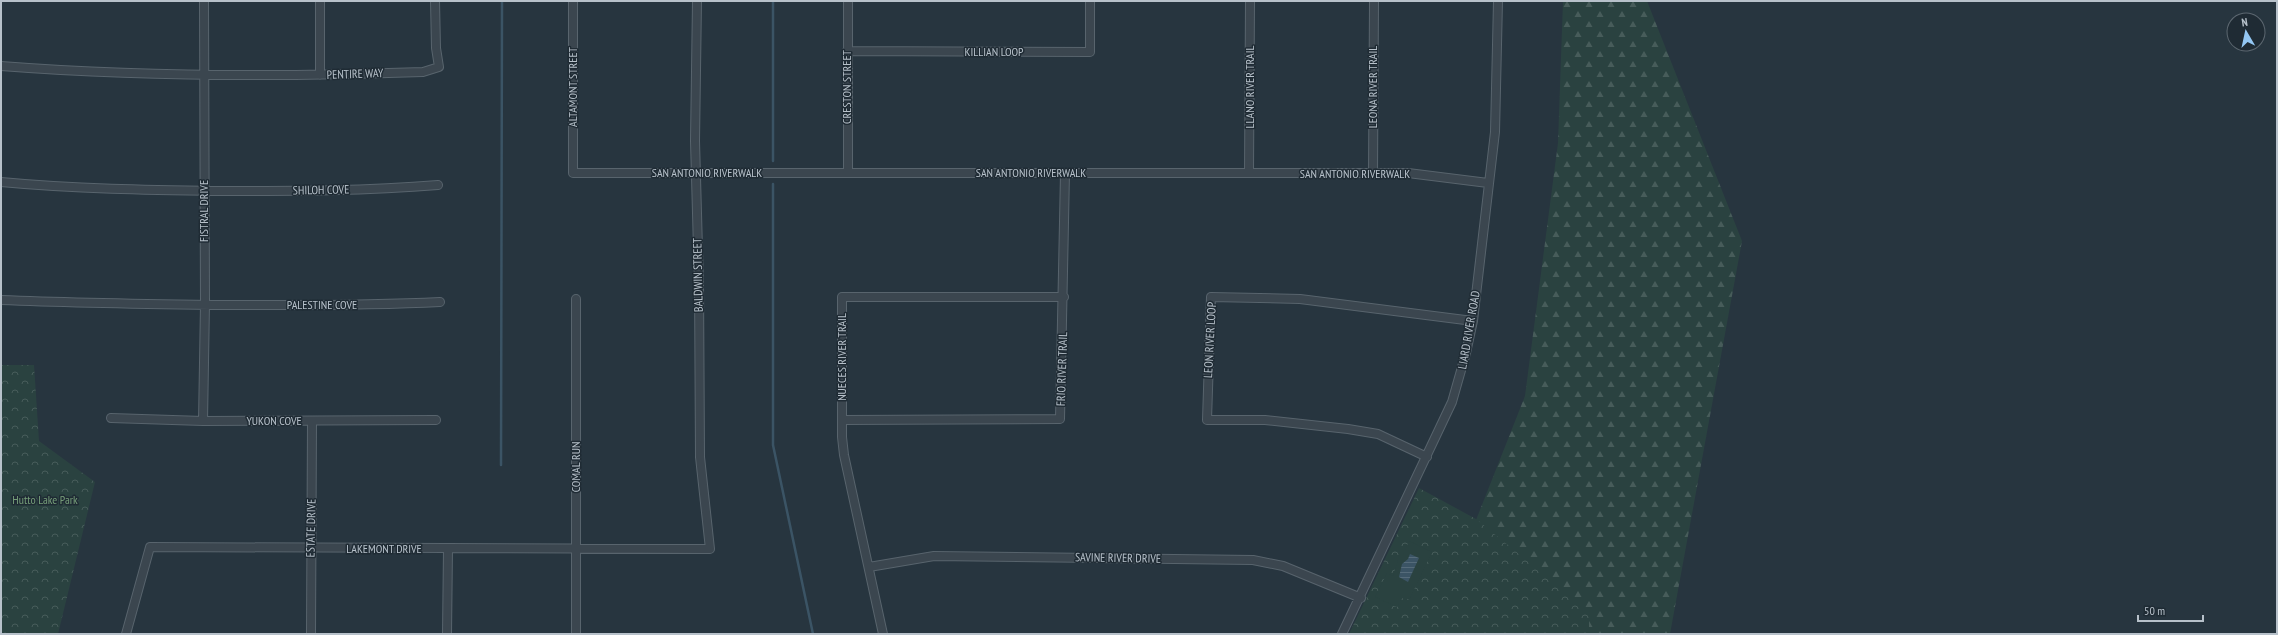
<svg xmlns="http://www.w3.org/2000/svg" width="2278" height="635" viewBox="0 0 2278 635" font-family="'PT Sans Narrow',sans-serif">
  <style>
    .forest { fill: url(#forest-firs) }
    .park { fill: url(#park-crowns) }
    .pitch { fill: #2a4240 }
    .water { fill: url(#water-rules) }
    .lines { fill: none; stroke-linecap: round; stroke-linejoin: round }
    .stream { stroke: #3b5465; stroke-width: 2.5 }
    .minor-casing { stroke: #58646d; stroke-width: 10 }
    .minor { stroke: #3b464f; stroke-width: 8 }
    .labels { text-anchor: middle; stroke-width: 3; stroke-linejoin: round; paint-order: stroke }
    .street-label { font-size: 12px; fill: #b7c1ca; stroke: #1f2b34 }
    .park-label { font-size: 12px; fill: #769e79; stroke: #1f2b34 }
  </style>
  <defs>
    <pattern id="forest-firs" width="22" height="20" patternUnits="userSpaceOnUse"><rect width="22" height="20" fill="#2a4240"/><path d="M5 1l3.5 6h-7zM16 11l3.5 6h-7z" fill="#475c5a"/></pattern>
    <pattern id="park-crowns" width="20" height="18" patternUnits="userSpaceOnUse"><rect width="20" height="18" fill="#2a4240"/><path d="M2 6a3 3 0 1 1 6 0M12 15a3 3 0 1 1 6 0" fill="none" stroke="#475c5a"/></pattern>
    <pattern id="water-rules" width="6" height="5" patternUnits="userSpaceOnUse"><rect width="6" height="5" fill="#3b5465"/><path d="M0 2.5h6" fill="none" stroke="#556b7a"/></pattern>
  </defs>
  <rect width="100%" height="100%" fill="#27353f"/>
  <path class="forest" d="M1563 1H1647L1742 241 1670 634H1431L1525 396 1558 143Z"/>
  <path class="park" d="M1 365H34L39 441 95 482 58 634H1Z
    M1419 488 1476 519 1589 611V634H1349Z"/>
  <path class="pitch" d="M1409 541 1432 552 1410 598 1405 600 1402 598 1397 607 1375 597 1387 573 1393 576 1398 560 1403 555Z"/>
  <path class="water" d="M1410 554 1419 558 1408 582 1399 577 1402 564 1408 559Z"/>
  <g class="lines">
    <path class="stream" d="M773 1V161
      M773 184V445L813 634
      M501 465 502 1"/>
    <g class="minor-casing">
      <path id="minor" d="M573 1V173H1408L1488 183
        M847 51 1090 52V1
        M1 66C142 77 282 77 423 72L439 67 436 48 435 1
        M320 75V1
        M848 173V1
        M1249 173 1250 1
        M1373 174 1374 1
        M1 182C75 189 148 190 222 191 294 191 366 191 438 185
        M576 299V634
        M1 300C72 303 142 304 213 305 288 305 364 306 440 302
        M111 418 203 421 436 420
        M842 420 1060 419 1065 173
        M203 421 205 304 204 1
        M1427 457 1378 434 1348 429 1265 420H1207L1211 297 1300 299 1473 321
        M869 567 934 556 1253 560 1283 566 1361 598
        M126 634 150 547 710 549 700 457 699 285 695 141 697 1
        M311 634 312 421
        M447 634 448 549
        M883 634 844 455 842 437V297H1064
        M1342 634 1452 402 1466 353 1473 321 1495 132 1498 1"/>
    </g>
    <use href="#minor" class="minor"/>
  </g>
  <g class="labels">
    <g class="street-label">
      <text x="994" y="56">KILLIAN LOOP</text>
      <text transform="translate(355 74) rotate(-2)" y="4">PENTIRE WAY</text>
      <text transform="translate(573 87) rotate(-90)" y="4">ALTAMONT STREET</text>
      <text transform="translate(847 87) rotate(-90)" y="4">CRESTON STREET</text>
      <text transform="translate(1250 87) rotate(-90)" y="4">LLANO RIVER TRAIL</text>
      <text transform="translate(1373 87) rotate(-90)" y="4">LEONA RIVER TRAIL</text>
      <text x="707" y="177">SAN ANTONIO RIVERWALK</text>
      <text x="1031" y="177">SAN ANTONIO RIVERWALK</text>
      <text x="1355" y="178">SAN ANTONIO RIVERWALK</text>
      <text transform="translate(321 190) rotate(-1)" y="4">SHILOH COVE</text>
      <text transform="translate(204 211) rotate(-90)" y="4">FISTRAL DRIVE</text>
      <text transform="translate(698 275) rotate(-91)" y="4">BALDWIN STREET</text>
      <text x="322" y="309">PALESTINE COVE</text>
      <text transform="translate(1469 330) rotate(-80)" y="4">LIARD RIVER ROAD</text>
      <text transform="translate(1210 340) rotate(-87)" y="4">LEON RIVER LOOP</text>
      <text transform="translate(842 357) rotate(-90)" y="4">NUECES RIVER TRAIL</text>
      <text transform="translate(1062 369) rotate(-88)" y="4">FRIO RIVER TRAIL</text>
      <text x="274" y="425">YUKON COVE</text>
      <text transform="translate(576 467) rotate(-90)" y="4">COMAL RUN</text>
      <text transform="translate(311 528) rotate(-89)" y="4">ESTATE DRIVE</text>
      <text x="384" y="553">LAKEMONT DRIVE</text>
      <text transform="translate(1118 558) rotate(1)" y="4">SAVINE RIVER DRIVE</text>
    </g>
    <g class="park-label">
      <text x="45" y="504">Hutto Lake Park</text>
    </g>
  </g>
  <rect width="2278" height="635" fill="none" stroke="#b7c1ca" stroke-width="4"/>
  <g transform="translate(2246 32) rotate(351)"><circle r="19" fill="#1f2b34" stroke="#5c6770"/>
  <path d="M0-3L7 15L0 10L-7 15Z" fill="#93c7f3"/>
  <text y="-6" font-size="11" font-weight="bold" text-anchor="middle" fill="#b7c1ca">N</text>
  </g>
  <path d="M2138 615v6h65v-6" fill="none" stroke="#b7c1ca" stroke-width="2"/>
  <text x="2144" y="615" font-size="12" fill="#b7c1ca" stroke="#1f2b34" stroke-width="3" paint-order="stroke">50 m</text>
</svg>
